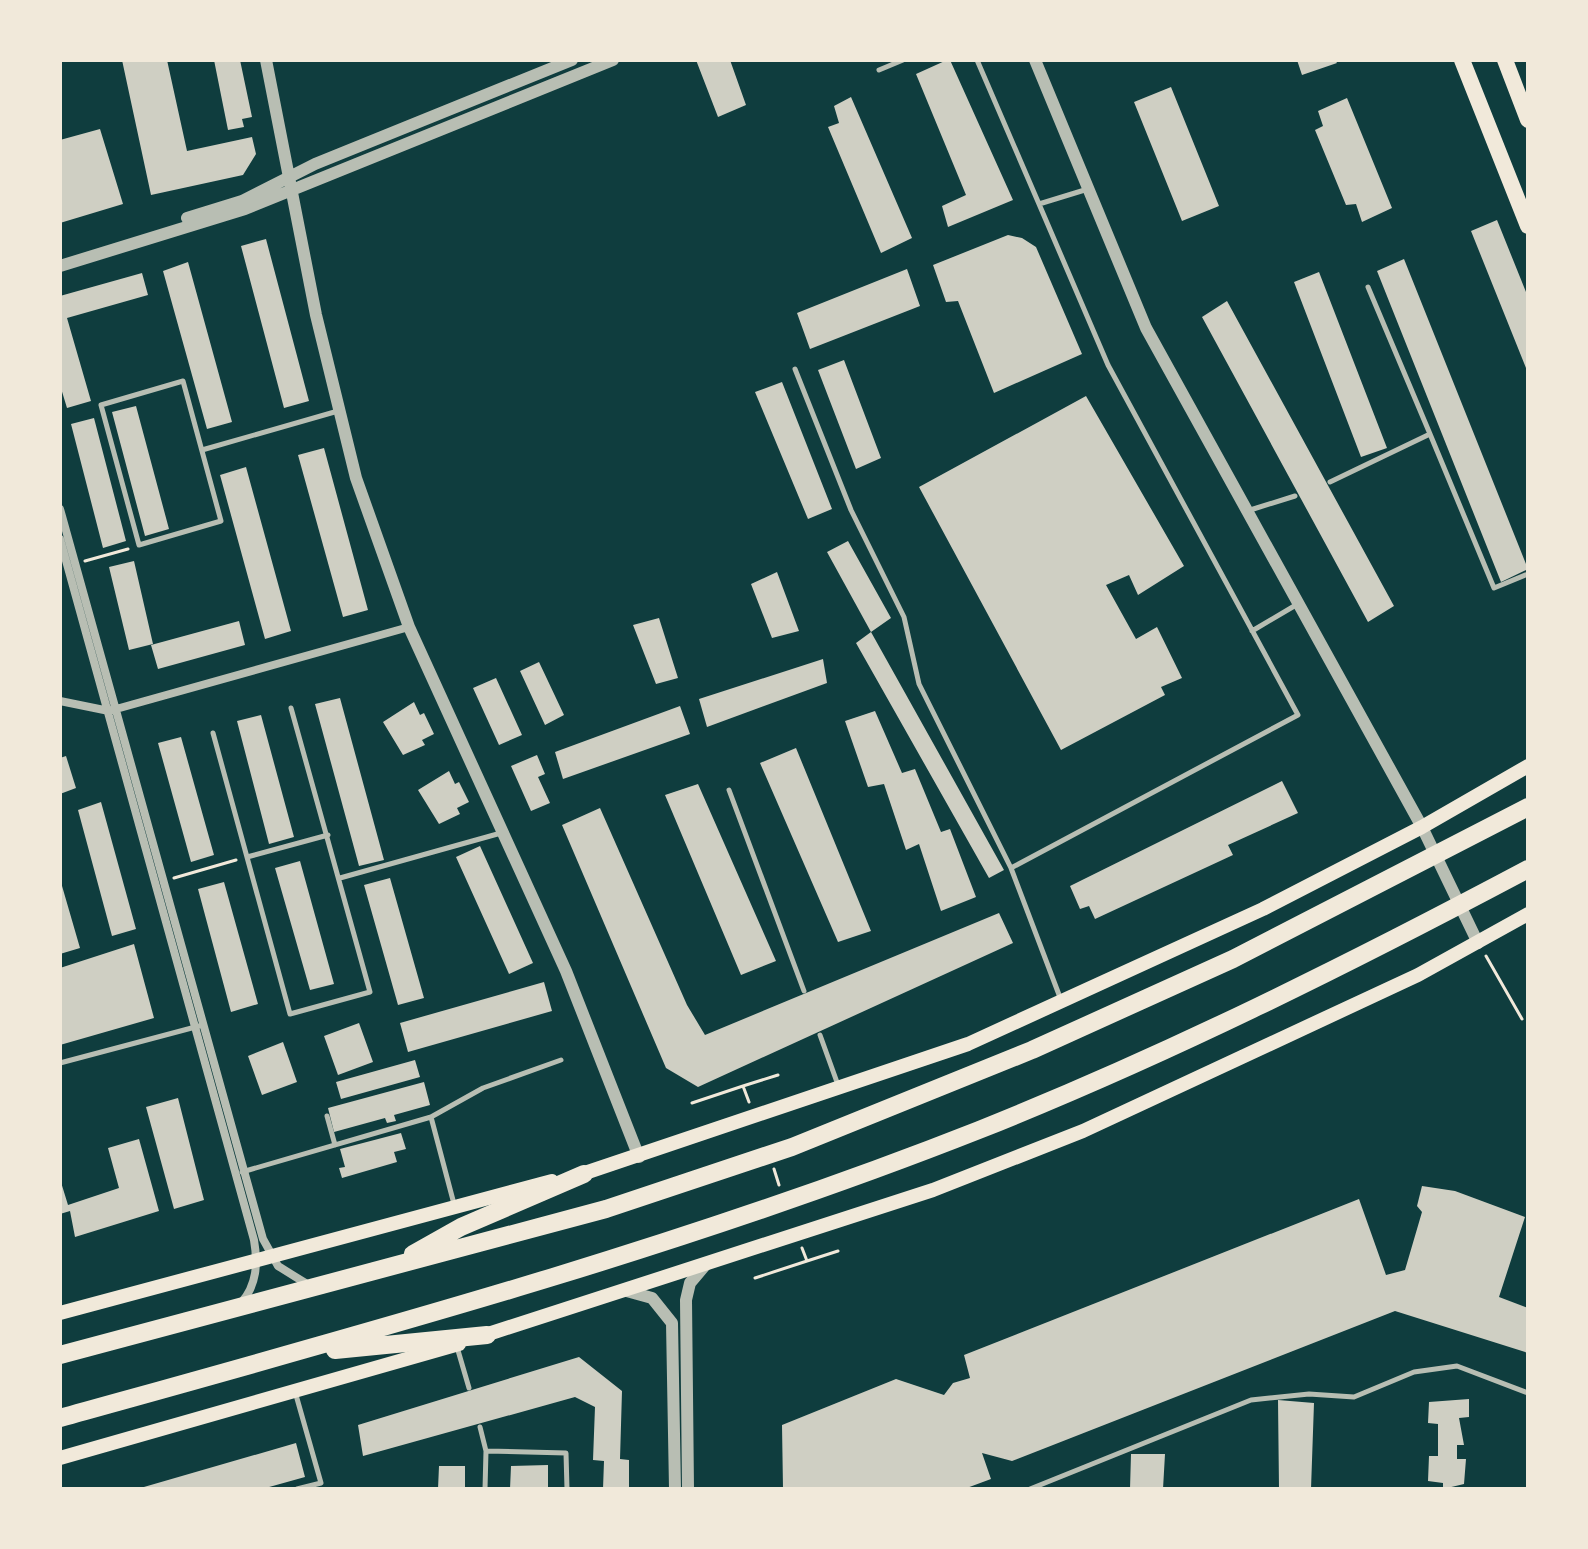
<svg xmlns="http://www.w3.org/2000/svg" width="1588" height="1549" viewBox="0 0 1588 1549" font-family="Rubik,sans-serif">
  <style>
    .building { fill: #cfcfc3 }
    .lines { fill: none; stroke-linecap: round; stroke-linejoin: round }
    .path { stroke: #f1e9da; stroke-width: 3 }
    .service { stroke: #b8beb3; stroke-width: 5 }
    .minor { stroke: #b8beb3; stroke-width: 8 }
    .tertiary { stroke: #b8beb3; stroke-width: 12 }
    .secondary { stroke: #f1e9da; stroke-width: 14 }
    .primary { stroke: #f1e9da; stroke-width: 16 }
    .trunk { stroke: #f1e9da; stroke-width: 18 }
  </style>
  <rect width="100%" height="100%" fill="#0f3d3e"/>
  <path class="building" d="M122 60H167L187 151 252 137 256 154 243 175 151 195Z
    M214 60H240L252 117 242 119 244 127 228 130Z
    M696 60H730L746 105 718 117Z
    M947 60H950L1013 200 948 227 942 206 966 195 916 74Z
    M1297 60H1335L1337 63 1302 75Z
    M1171 87 1219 206 1182 221 1134 102Z
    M851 97 912 238 881 253 828 127 839 123 834 106Z
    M1347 98 1392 208 1362 222 1356 204 1346 205 1315 130 1323 126 1318 111Z
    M100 129 123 204 60 223V140Z
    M1497 220 1528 297V373L1471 231Z
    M1008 235 1022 238 1036 247 1082 354 994 393 958 301 946 302 933 265Z
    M266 239 309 401 284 408 241 246Z
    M1404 259 1528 569 1501 582 1377 271Z
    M188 262 232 422 207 429 163 271Z
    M907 269 920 306 810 349 797 313Z
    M1319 272 1387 448 1361 457 1294 282Z
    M142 273 148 295 67 318 91 401 67 408 60 385V296Z
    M1227 301 1394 606 1368 622 1202 317Z
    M844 360 881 458 856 469 818 370Z
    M782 382 832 509 808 519 755 392Z
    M1086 396 1184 566 1138 595 1129 575 1106 585 1136 639 1157 627 1182 678 1161 687 1165 695 1061 750 919 487Z
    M136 406 169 529 145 536 112 412Z
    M94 418 126 541 103 548 71 424Z
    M324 448 368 610 343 617 298 455Z
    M246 467 291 631 265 639 220 475Z
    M848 541 891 618 871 632 1004 870 989 878 856 643 871 632 827 552Z
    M134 561 153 644 129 650 109 567Z
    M777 572 799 631 772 638 751 584Z
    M659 618 678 678 656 684 633 625Z
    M239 621 245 645 158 669 151 645Z
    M823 659 827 683 707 727 699 699Z
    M539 662 564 715 545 725 520 671Z
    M496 678 522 735 499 745 473 688Z
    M340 698 384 860 359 866 315 704Z
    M414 702 420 715 424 713 434 734 422 740 425 745 403 755 383 722Z
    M680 706 690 734 563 779 555 752Z
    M875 711 902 773 915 769 941 832 950 829 976 897 941 911 919 844 906 850 884 784 868 787 845 721Z
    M261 715 294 837 269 844 237 721Z
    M181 737 214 855 191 862 158 743Z
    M796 748 871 931 838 942 760 763Z
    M537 755 545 774 538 777 550 803 531 811 511 766Z
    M66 756 76 788 60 794V758Z
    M449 771 455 784 459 782 469 802 457 808 460 814 439 824 418 790Z
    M1282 781 1298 813 1228 845 1233 855 1095 919 1089 906 1080 909 1070 886Z
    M698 784 776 961 741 975 665 795Z
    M101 802 136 929 112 936 78 810Z
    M600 808 687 1005 705 1035 999 913 1013 943 698 1087 666 1068 562 825Z
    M480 846 533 963 509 974 456 857Z
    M300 861 334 984 310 990 275 868Z
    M390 878 424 998 398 1005 364 885Z
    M60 879 80 948 60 954Z
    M224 882 258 1004 231 1012 198 889Z
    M134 944 154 1018 60 1045V968Z
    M544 982 552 1011 408 1052 400 1023Z
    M359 1023 373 1062 338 1075 324 1036Z
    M283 1042 297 1082 262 1095 248 1056Z
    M415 1060 420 1077 341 1099 336 1082Z
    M424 1082 430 1105 394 1115 396 1121 387 1123 385 1118 334 1132 328 1108Z
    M178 1098 204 1200 174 1209 146 1107Z
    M401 1133 406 1149 394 1152 397 1162 342 1178 339 1168 345 1167 340 1149Z
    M139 1139 159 1211 75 1237 70 1211 60 1214V1179L68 1205 119 1188 108 1148Z
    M1422 1186 1455 1191 1525 1217 1499 1297 1528 1308V1353L1395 1311 1012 1461 982 1453 991 1479 964 1489H783L782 1425 896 1379 944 1395 953 1383 970 1378 964 1355 1359 1199 1386 1275 1405 1270 1422 1212 1417 1206Z
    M579 1357 622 1391 620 1459 629 1460V1489H603L604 1461 593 1460 595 1407 575 1397 363 1456 358 1425Z
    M1469 1399V1417L1459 1418 1464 1445H1457V1459H1466L1464 1484 1443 1489V1483L1428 1481 1429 1456H1438V1424L1428 1423 1429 1402Z
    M1278 1400 1314 1403 1311 1489H1279Z
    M296 1443 305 1477 262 1489H137Z
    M1131 1454H1165L1163 1489H1130Z
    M548 1465V1489H510L511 1466Z
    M439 1466H465V1489H438Z"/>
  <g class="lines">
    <path class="path" d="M85 561 128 549
      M174 878 236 860
      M1486 956 1522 1019
      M743 1086 778 1075
      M692 1103 743 1086 749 1102
      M774 1169 779 1185
      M807 1261 838 1251
      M755 1278 807 1261 802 1248"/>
    <path class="service" d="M977 60 1039 204 1088 189
      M879 70 903 60
      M1039 204 1108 365 1298 715 1011 868 1061 1000
      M1368 287 1430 434
      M795 369 851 510 904 617 919 684 1011 868
      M183 381 221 521 139 545 101 405Z
      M202 450 338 411
      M1330 482 1430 434 1494 588 1528 574
      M1247 511 1295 496
      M1252 631 1296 605
      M213 733 290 1014 370 992 291 708
      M729 790 804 991
      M247 857 328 835
      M340 878 501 833
      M820 1035 838 1085
      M60 1063 203 1025
      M327 1116 335 1145
      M431 1117 454 1204
      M242 1172 431 1117 483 1088 561 1060
      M457 1347 469 1388
      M296 1395 321 1483 297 1489
      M480 1427 486 1451 485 1489
      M486 1451 566 1453 567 1489
      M1030 1489 1251 1400 1309 1394 1354 1397 1414 1372 1457 1366 1528 1393"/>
    <path class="minor" d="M60 509 263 1239 278 1266 307 1284
      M60 539 254 1240C258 1263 257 1285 241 1303
      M60 701 109 711 409 627"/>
    <path class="tertiary" d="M266 60 316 315 356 478 409 627 566 971 639 1157
      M1035 60 1146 328 1422 827 1478 943
      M187 218 242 201 315 164 572 60
      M60 266 245 209 613 60
      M623 1290 652 1298 672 1323 675 1489
      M688 1489 686 1300 690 1283 707 1263"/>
    <path class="secondary" d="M576 1176 968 1044 1263 909 1422 827 1528 766
      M60 1313 552 1181
      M479 1337 933 1190 1083 1131 1418 975 1528 914
      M60 1458 459 1344"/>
    <path class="primary" d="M1462 60 1528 226
      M1505 60 1528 120"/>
    <path class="trunk" d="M413 1254 461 1227 584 1174
      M335 1350 487 1335
      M60 1355 606 1209 792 1147 1032 1050 1233 959 1528 807
      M60 1418C369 1332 680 1248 979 1130 1167 1055 1349 964 1528 869"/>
  </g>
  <rect width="1588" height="1549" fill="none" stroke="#f1e9da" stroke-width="124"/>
</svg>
